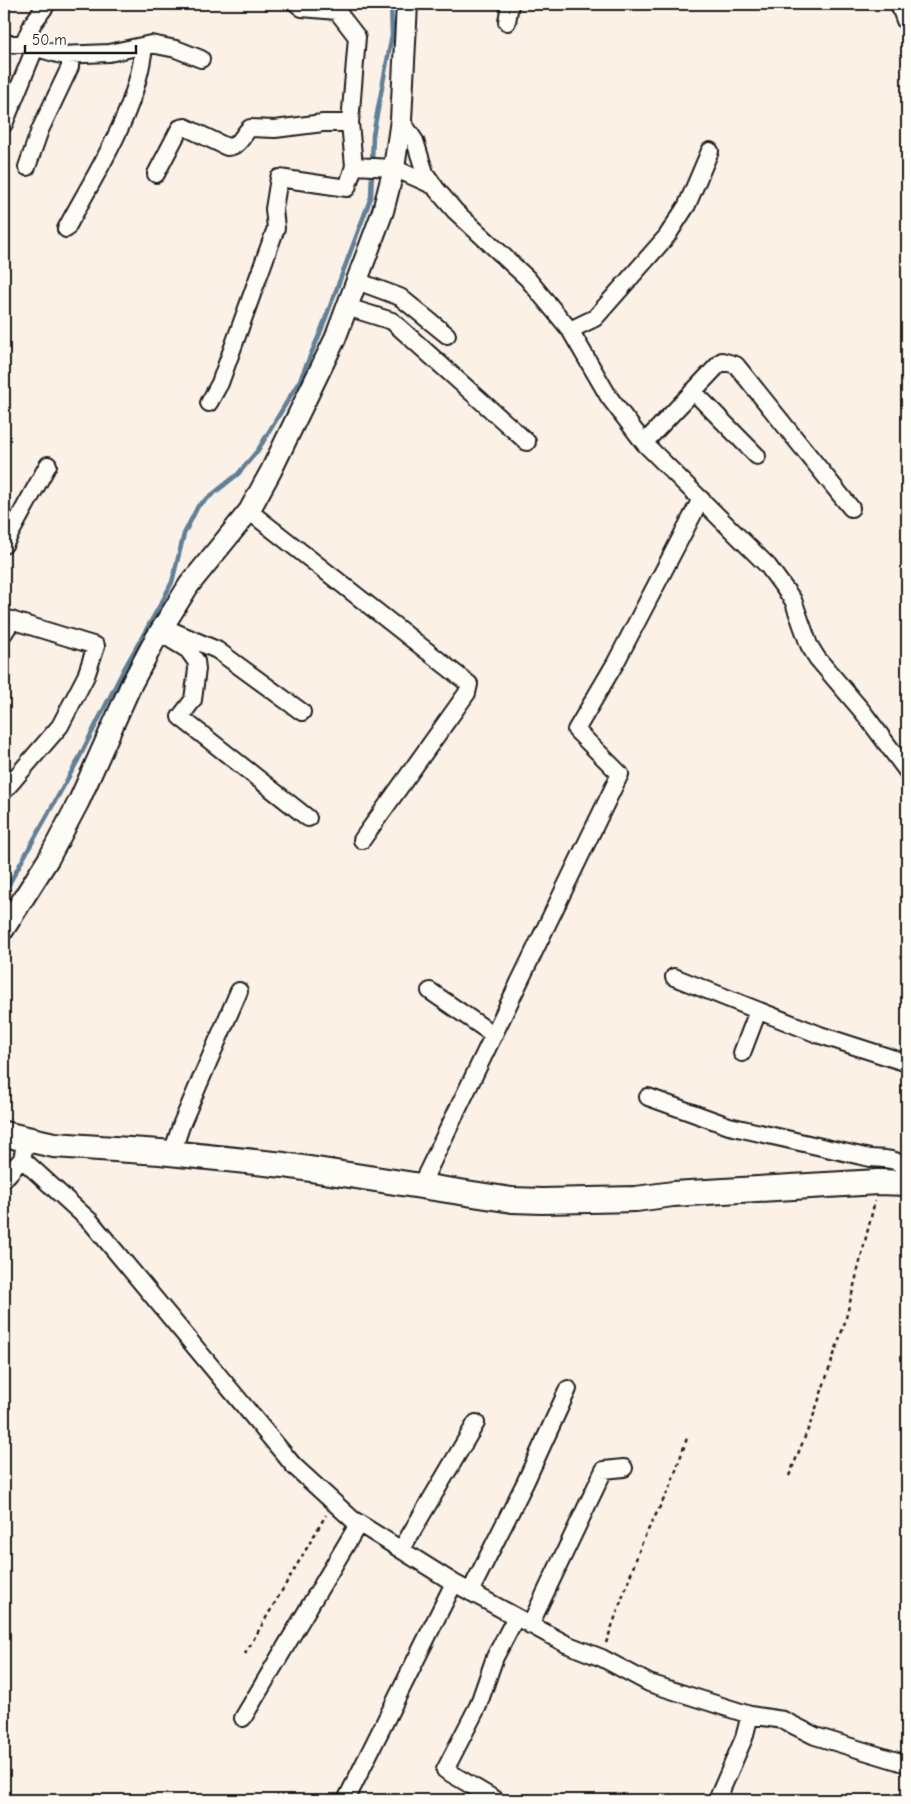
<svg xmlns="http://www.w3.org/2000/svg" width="911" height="1804" viewBox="0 0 911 1804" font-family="'Comic Neue',sans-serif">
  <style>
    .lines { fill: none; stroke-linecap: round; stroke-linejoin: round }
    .stream { stroke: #5f8098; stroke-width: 4.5 }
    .minor-casing { stroke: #1c1c1c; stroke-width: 20 }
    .tertiary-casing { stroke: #1c1c1c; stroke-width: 24 }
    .secondary-casing { stroke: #1c1c1c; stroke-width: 28 }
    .path { stroke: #1c1c1c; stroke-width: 2.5; stroke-dasharray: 4 4; stroke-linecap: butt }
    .minor { stroke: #fdfcf7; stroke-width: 16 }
    .tertiary { stroke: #fdfcf7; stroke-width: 20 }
    .secondary { stroke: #fdfcf7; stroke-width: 24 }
  </style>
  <rect width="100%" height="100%" fill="#fcf1e7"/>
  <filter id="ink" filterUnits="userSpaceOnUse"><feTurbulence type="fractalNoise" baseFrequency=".02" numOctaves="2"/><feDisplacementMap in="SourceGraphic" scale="10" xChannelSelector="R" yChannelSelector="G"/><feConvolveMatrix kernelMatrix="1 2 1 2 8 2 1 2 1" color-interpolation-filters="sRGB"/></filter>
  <g filter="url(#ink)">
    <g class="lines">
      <path class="stream" d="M372 163 373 135 392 35 391 4
        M4 893 77 762 124 669 164 598 172 582 184 534 198 506 238 474 258 450 300 380 320 333 371 197 372 171"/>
      <g class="minor-casing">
        <path id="minor" d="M297 4 302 8 337 11 339 4
          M507 22 510 4
          M4 44H23L61 55 109 53 151 44 176 49 201 59
          M23 44 33 23 47 4
          M401 120 415 141 425 173 437 190 455 211 527 278 570 330 609 397 644 443 768 566 793 600 809 645 817 658 863 712 907 771
          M4 124 35 48
          M354 166 394 168 434 186
          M27 167 40 130 70 67V55
          M156 174 180 128 185 127 227 147C241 146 241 136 250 128L275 129 323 123H350
          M66 229C97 171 137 112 144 46
          M357 281 400 297 447 335
          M347 307 392 321 527 442
          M570 330 595 318 667 236 687 205 710 151
          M693 391 757 456
          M209 403 220 383 276 228 274 209 279 178 347 188 354 166 350 123 357 37 337 11
          M644 443 722 361 736 365 851 508
          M249 511 469 684 467 693 362 840
          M4 545 48 465
          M4 618 96 646 86 676 60 726 4 791
          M168 629 217 650 302 712
          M4 633 12 620
          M160 633 188 650 196 661 197 669 193 700 180 717 308 818
          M674 977 820 1035 907 1063
          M430 991 494 1035
          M742 1053 758 1011
          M648 1097 729 1126 870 1158C892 1160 906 1157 906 1183
          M26 1140 22 1159 91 1222 294 1466 352 1519 454 1583 566 1644 602 1658 649 1683 750 1715 783 1720 815 1736 907 1764
          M172 1153 182 1123 239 991
          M4 1179 22 1159
          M421 1185 620 774 576 730 616 662 701 499
          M401 1550 476 1423
          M470 1592 525 1483 568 1389
          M530 1625 604 1470 624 1468
          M243 1718 359 1523
          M346 1800 454 1583
          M496 1800 445 1770 478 1706 495 1657 516 1617
          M717 1800 744 1738 750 1715"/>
      </g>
      <g class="tertiary-casing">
        <path id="tertiary" d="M901 4 907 20
          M4 929 49 858 79 801 131 685 156 638 189 585 249 511 271 471 335 339 383 211 394 168 401 120 407 4"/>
      </g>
      <g class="secondary-casing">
        <path id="secondary" d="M4 1134 54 1145 160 1152 284 1165 512 1200 542 1201 636 1199 673 1194 878 1182 907 1183"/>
      </g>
      <path class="path" d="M789 1476 813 1417 845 1322 875 1201
        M606 1643 643 1540 671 1485 687 1438
        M245 1654 326 1515"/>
      <use href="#minor" class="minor"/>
      <use href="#tertiary" class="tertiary"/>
      <use href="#secondary" class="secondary"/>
    </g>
  </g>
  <rect width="911" height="1804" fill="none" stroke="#fdfcf7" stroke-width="20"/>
  <rect x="10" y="10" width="891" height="1784" fill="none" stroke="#1c1c1c" stroke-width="2" filter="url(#ink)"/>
  <path d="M25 45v8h111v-8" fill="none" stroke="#1c1c1c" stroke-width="2.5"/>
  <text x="32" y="45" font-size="15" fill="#1c1c1c" stroke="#fdfcf7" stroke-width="4" paint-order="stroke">50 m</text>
</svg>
